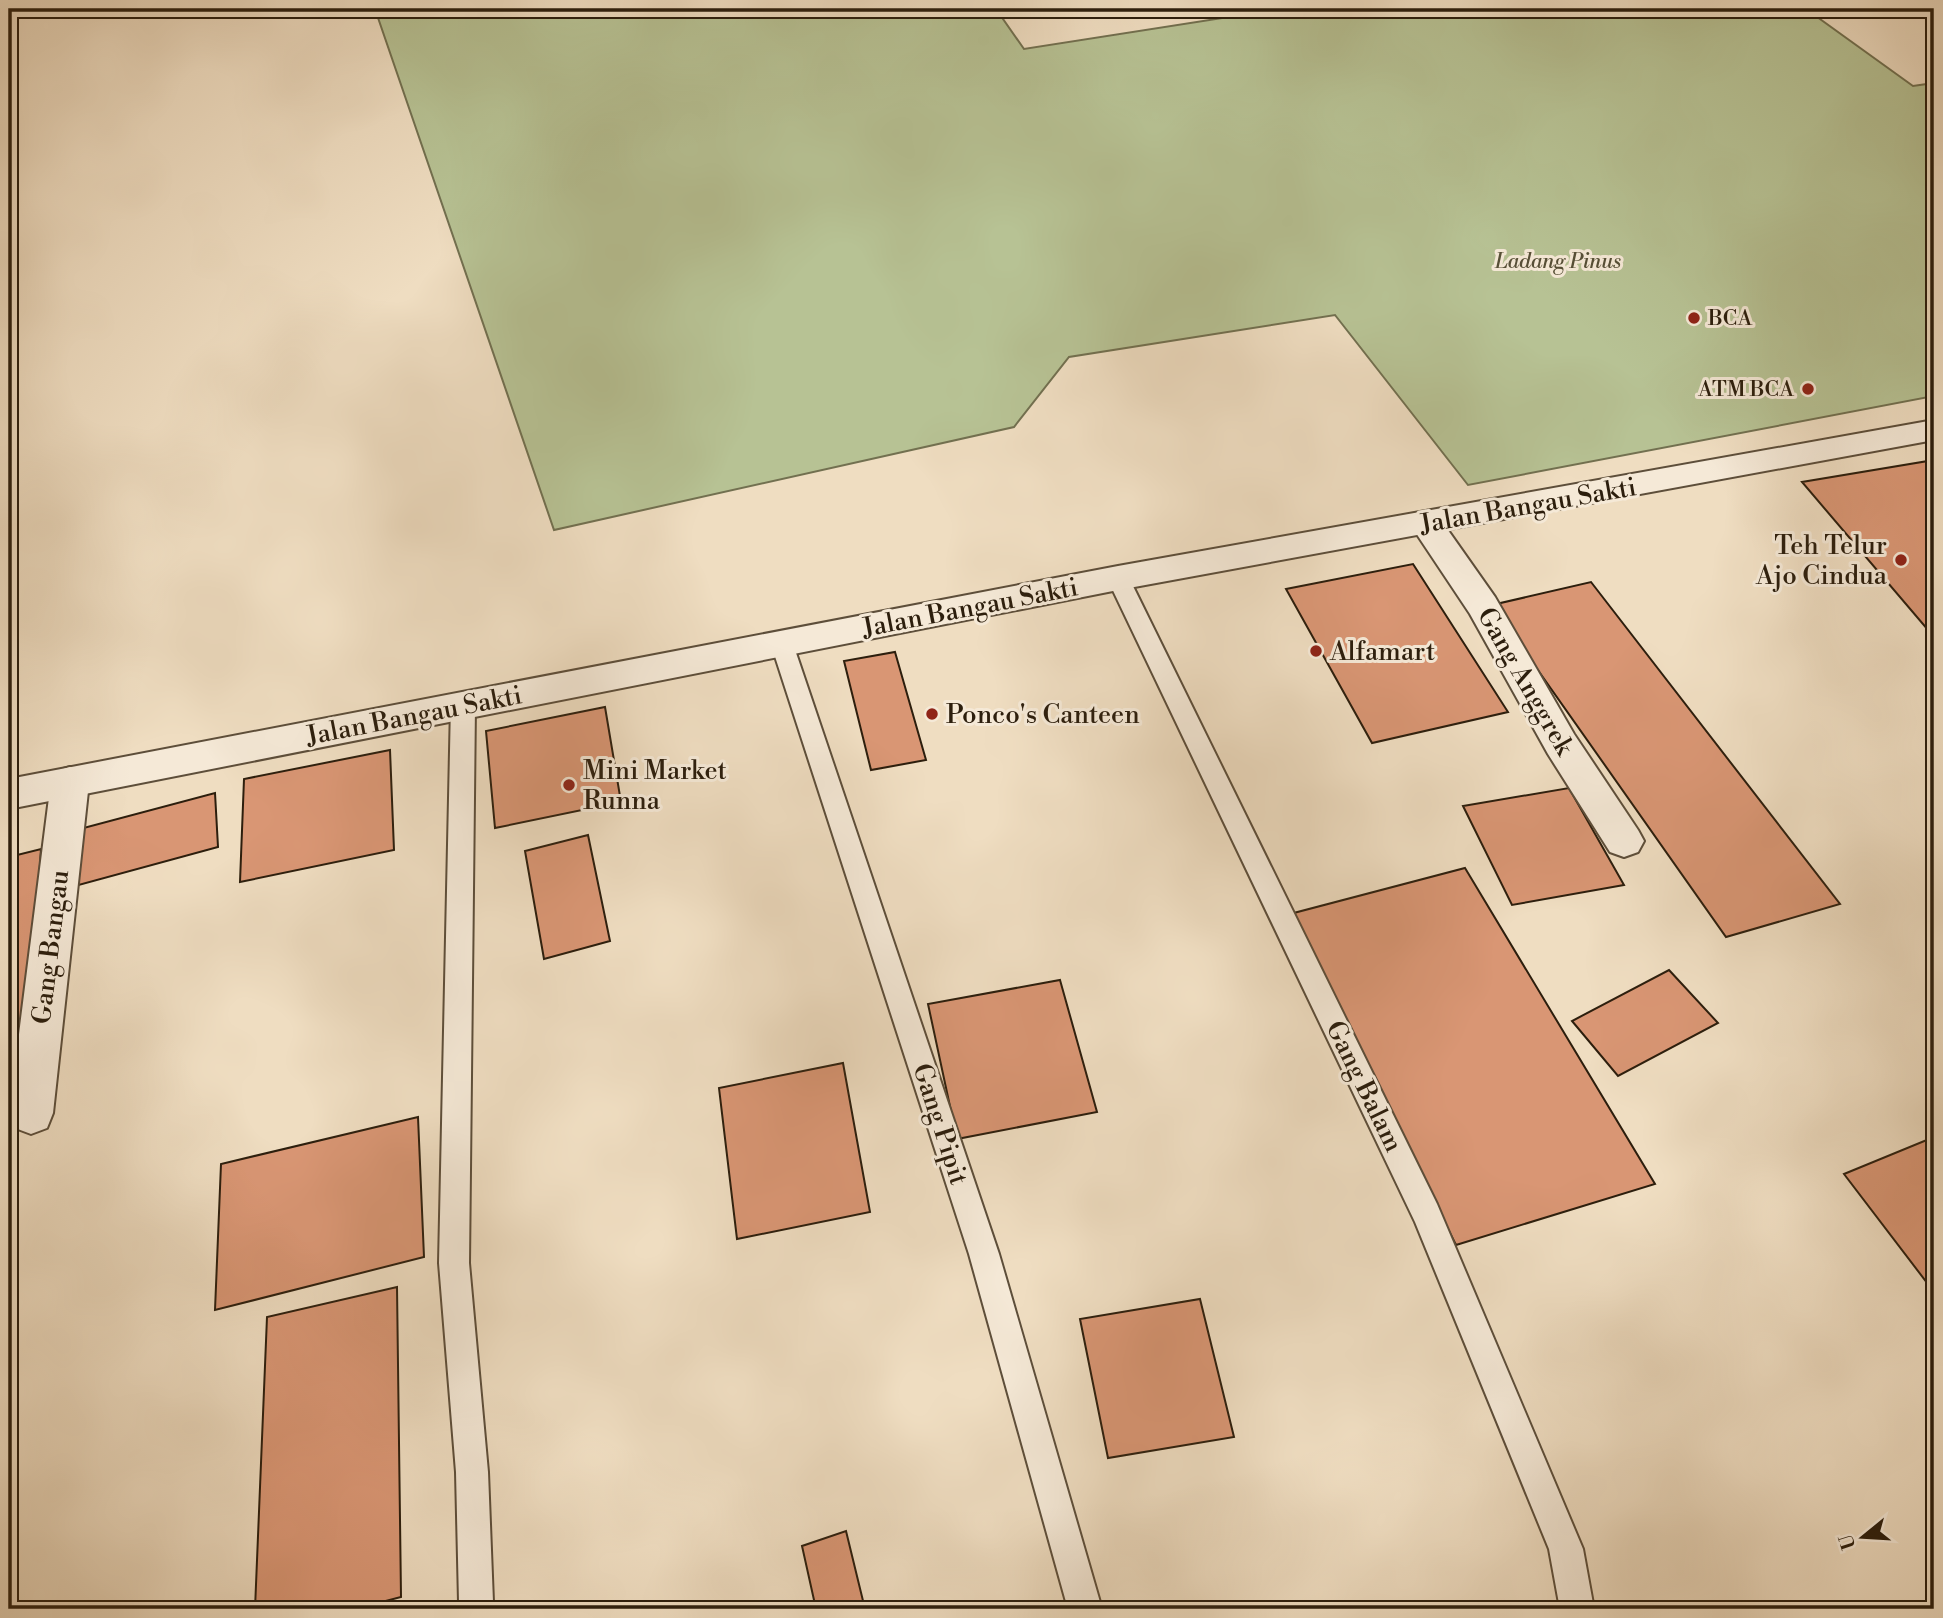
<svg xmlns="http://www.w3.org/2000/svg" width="1943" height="1618" viewBox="0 0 1943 1618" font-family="'Libre Bodoni',serif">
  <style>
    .green { fill: #b7c294; stroke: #727050; stroke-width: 2 }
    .building { fill: #d99674; stroke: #2c1e0d; stroke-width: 2 }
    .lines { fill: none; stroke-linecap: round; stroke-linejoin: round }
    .service-casing { stroke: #5d4e3a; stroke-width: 4 }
    .minor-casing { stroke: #5d4e3a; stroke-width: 4 }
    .tertiary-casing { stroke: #5d4e3a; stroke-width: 4 }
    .service { fill: #f5e9d7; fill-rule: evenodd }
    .minor { fill: #f5e9d7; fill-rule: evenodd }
    .tertiary { fill: #f5e9d7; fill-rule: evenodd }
    .poi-dot { fill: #8f2418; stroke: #f5e9d7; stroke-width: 2.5 }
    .labels { text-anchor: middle; stroke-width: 6; stroke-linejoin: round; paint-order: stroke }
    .far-park-label { font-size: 21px; font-style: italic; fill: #564f36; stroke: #f5e9d7 }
    .far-poi-label { font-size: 21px; fill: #2c1e0d; stroke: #f5e9d7; text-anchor: start }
    .street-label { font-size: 26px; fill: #2c1e0d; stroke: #f5e9d7 }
    .poi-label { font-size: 26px; fill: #2c1e0d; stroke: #f5e9d7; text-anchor: start }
  </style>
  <rect width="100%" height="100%" fill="#efddc1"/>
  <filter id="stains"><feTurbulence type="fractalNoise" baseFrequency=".00286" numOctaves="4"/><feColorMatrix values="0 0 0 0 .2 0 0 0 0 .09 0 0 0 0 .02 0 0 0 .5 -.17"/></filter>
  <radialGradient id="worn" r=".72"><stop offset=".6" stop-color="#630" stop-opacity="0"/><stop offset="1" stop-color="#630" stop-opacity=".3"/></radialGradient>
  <path class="green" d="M375 9H996L1024 49 1280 9H1806L1913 86 1934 83V396L1468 485 1335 315 1069 357 1014 427 554 530Z"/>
  <path class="building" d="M1934 460V637L1802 482Z
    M1413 564 1508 712 1372 743 1286 589Z
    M1591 582 1840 904 1726 937 1492 605Z
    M895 652 926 760 871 770 844 661Z
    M605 707 621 802 495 828 486 731Z
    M390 750 394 850 240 882 244 779Z
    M1569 788 1624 885 1512 905 1463 806Z
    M215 793 218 847 75 886 76 830Z
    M588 835 610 941 544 959 525 851Z
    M41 849 30 1021 9 1027V857Z
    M1465 868 1655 1184 1456 1245 1290 914Z
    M1669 970 1718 1023 1618 1076 1572 1021Z
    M1060 980 1097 1112 957 1139 928 1004Z
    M843 1063 870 1212 737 1239 719 1088Z
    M418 1117 424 1257 215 1310 221 1164Z
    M1934 1137V1292L1844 1174Z
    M397 1287 401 1597 355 1609H255L267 1317Z
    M1200 1299 1234 1437 1108 1458 1080 1319Z
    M846 1531 865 1609H816L802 1546Z"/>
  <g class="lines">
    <g class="service-casing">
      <path id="service" d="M1118 570 1126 573 1129 578 1437 1204 1583 1549 1594 1609H1560L1549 1549 1415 1222 1107 578 1110 573Z
        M782 636 790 638 793 644 999 1254 1102 1609H1068L969 1254 771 644 774 638Z
        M463 696 471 699 475 705 469 1263 488 1472 493 1602 490 1609H462L459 1602 456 1472 439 1263 451 705 455 699Z"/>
    </g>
    <g class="minor-casing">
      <path id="minor" d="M1426 513 1438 516 1495 597 1574 734 1638 830 1644 841 1638 852 1624 857 1610 852 1548 754 1470 614 1410 524 1414 516Z
        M70 767 83 771 89 782 53 1113 47 1128 31 1134 15 1128 9 1113 51 782 57 771Z"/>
    </g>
    <g class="tertiary-casing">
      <path id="tertiary" d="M1934 420V440L1118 590 9 809V779L1118 566Z"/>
    </g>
    <use href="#service" class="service"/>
    <use href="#minor" class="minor"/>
    <use href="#tertiary" class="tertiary"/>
  </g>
  <g class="poi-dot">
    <circle cx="1694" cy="318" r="7"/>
    <circle cx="1808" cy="389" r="7"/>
    <circle cx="1901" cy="560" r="7"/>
    <circle cx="1316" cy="651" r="7"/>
    <circle cx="932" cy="714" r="7"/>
    <circle cx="569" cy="785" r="7"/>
  </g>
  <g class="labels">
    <g class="far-park-label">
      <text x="1558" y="268">Ladang Pinus</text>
    </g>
    <g class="far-poi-label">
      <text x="1708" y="325">BCA</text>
      <text x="1794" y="396" text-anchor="end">ATM BCA</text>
    </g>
    <g class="street-label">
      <text transform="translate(1528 505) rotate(-10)" y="9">Jalan Bangau Sakti</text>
      <text transform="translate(970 607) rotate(-11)" y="9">Jalan Bangau Sakti</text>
      <text transform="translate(1526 681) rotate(60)" y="9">Gang Anggrek</text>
      <text transform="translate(414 715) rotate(-11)" y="9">Jalan Bangau Sakti</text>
      <text transform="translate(50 947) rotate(-83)" y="9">Gang Bangau</text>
      <text transform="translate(1365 1086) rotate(64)" y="9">Gang Balam</text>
      <text transform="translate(941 1124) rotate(72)" y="9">Gang Pipit</text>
    </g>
    <g class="poi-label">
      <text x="1887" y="554" text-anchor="end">Teh Telur<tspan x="1887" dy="30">Ajo Cindua</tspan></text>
      <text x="1330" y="660">Alfamart</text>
      <text x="946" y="723">Ponco's Canteen</text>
      <text x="583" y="779">Mini Market<tspan x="583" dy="30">Runna</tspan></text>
    </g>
  </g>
  <rect width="1943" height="1618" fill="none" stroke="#efddc1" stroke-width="35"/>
  <rect x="10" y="10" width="1922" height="1597" fill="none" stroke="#2c1e0d" stroke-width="3.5"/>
  <rect x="18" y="18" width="1908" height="1583" fill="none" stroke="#2c1e0d" stroke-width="2"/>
  <g transform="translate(1863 1537) rotate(252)" stroke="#f5e9d7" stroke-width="5" paint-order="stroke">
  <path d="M0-5L12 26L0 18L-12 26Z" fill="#2c1e0d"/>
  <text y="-10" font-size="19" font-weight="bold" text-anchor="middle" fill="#2c1e0d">U</text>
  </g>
  <rect width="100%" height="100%" filter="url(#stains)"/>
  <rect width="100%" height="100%" fill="url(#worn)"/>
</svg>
